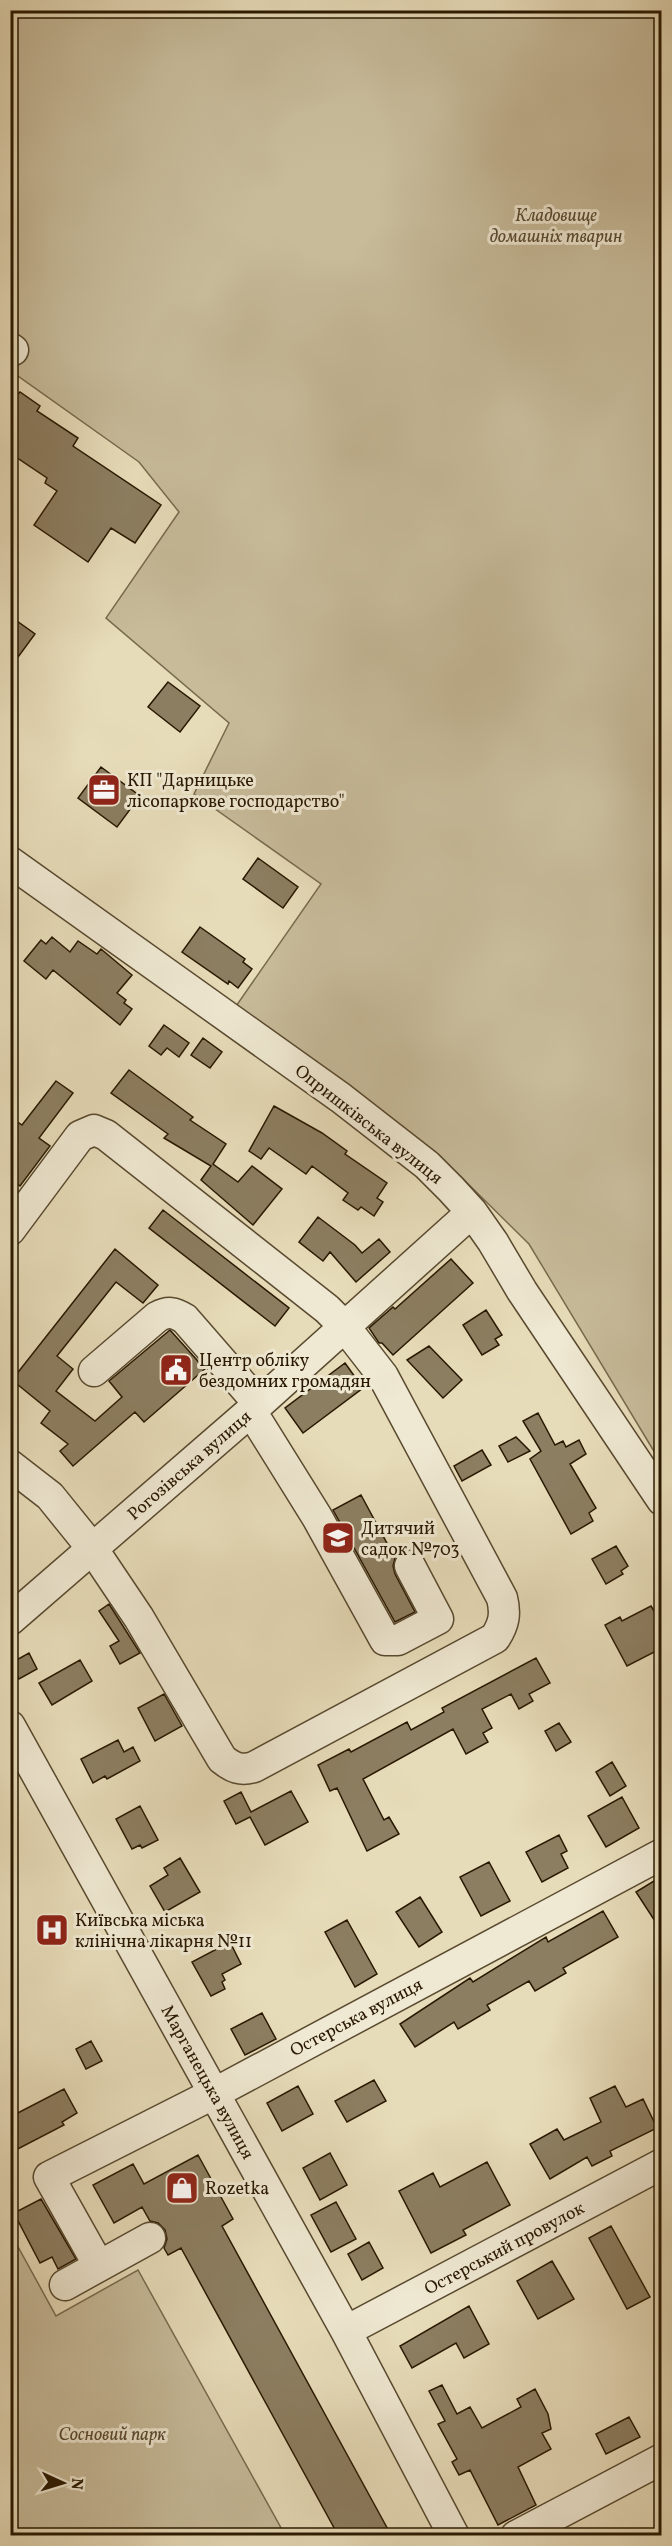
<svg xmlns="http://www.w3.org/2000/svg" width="672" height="2546" viewBox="0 0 672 2546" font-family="Vollkorn,serif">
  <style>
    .green { fill: #c7bb9a; stroke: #786a4e; stroke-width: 1.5 }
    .building { fill: #8c7e61; stroke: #291801; stroke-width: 1.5 }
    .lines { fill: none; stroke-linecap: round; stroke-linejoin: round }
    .minor-casing { stroke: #58492f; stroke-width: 33 }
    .minor { stroke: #efe8d2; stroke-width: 30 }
    .labels { text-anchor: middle; stroke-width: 6; stroke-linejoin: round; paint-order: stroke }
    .park-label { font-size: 18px; font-style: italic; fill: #58492f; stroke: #efe8d2 }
    .poi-label { font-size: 18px; fill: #291801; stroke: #efe8d2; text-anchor: start }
    .street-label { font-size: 18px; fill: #291801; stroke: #efe8d2 }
  </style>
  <rect width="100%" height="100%" fill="#e7dcb9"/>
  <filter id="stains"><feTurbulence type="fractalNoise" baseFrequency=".00333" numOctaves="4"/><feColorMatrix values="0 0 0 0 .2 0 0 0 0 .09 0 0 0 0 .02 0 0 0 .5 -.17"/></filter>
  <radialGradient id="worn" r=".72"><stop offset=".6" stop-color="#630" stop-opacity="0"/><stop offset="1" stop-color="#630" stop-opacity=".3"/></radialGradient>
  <path class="green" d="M11 11H661V1463L529 1244 457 1173 335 1078 234 1009 321 884 194 794 229 723 106 618 179 512 139 462 11 371Z
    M11 2234 56 2316 138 2270 285 2535H11Z"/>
  <path class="building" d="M10 391 17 395 20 392 40 406 37 411 78 438 73 446 161 505 135 543 111 528 88 562 34 525 57 491 45 483 47 478 10 453Z
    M10 616 35 634 10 668Z
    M168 682 200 706 180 732 148 707Z
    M101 767 140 796 117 827 78 798Z
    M258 858 298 887 283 908 243 879Z
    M200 927 245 959 243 962 252 969 238 988 229 981 228 984 182 952Z
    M52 937 70 952 78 941 97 954 101 949 132 975 117 993 126 1000 124 1003 132 1009 120 1025 53 970 46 979 24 961 41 940 46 944Z
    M164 1025 189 1043 179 1057 167 1048 161 1055 149 1046Z
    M203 1038 222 1052 210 1068 191 1055Z
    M129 1070 193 1117 190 1120 226 1144 213 1164 238 1182 252 1166 282 1189 253 1225 201 1180 211 1166 164 1138 168 1134 111 1093Z
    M56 1081 73 1093 39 1138 50 1146 20 1186 10 1178V1117L22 1125Z
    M274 1106 322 1133 347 1151 345 1154 387 1183 377 1198 383 1202 374 1216 361 1207 358 1210 343 1200 348 1193 312 1166 306 1174 269 1148 261 1159 249 1151Z
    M163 1210 289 1308 275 1326 149 1228Z
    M318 1217 355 1245 362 1253 379 1239 390 1252 356 1282 330 1252 323 1261 299 1242Z
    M115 1249 158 1285 143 1303 116 1282 57 1356 73 1369 56 1391 95 1421 122 1397 109 1381 170 1330 205 1369 144 1422 135 1412 73 1466 60 1451 68 1444 41 1423 50 1411 12 1380Z
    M451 1259 473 1283 393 1355 382 1343H379L369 1328 393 1307 395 1309Z
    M486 1310 502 1335 495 1339 499 1345 482 1355 463 1325Z
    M429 1346 462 1380 443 1398 407 1360Z
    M345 1363 363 1388 303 1433 285 1408Z
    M538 1413 555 1445 563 1441 566 1447 579 1440 586 1454 570 1464 596 1508 589 1513 593 1521 571 1534 530 1459 541 1451 523 1421Z
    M516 1437 530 1451 508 1462 499 1446Z
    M482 1450 491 1465 462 1481 454 1466Z
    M361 1495 395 1558 393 1566 395 1574 415 1612 395 1622 333 1510Z
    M616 1546 628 1566 621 1571 623 1574 606 1584 592 1559Z
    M109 1604 140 1653 120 1664 110 1646 119 1641 99 1611Z
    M651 1606 654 1611 662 1607V1648L627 1666 605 1625 620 1617 622 1621Z
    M29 1653 37 1669 19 1679 11 1663Z
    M536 1658 550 1683 529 1694 533 1701 519 1709 511 1694 482 1709 492 1728 483 1733 488 1742 466 1754 453 1729 363 1779 384 1820 389 1817 399 1834 367 1851 337 1788 330 1791 318 1765 349 1749 351 1752 407 1722 411 1730 444 1712 442 1708Z
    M80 1660 92 1681 52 1705 39 1683Z
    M164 1694 182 1726 155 1741 138 1708Z
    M559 1723 571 1742 556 1751 545 1731Z
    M118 1740 124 1752 133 1747 140 1761 107 1779 105 1776 93 1783 81 1759Z
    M612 1762 626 1786 610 1796 596 1772Z
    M291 1791 308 1822 265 1845 250 1817 236 1824 224 1801 241 1792 251 1812Z
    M622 1797 639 1828 606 1847 588 1816Z
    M140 1806 158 1840 142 1848 140 1845 132 1849 116 1819Z
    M559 1835 567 1851 561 1854 568 1868 542 1882 526 1852Z
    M180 1858 200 1892 165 1912 150 1886 168 1875 164 1868Z
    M489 1862 510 1901 481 1916 460 1877Z
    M662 1876V1932L636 1892Z
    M420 1897 442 1932 419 1947 396 1912Z
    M603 1911 618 1937 563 1968 566 1973 535 1991 529 1981 487 2005 490 2010 458 2029 454 2022 415 2047 400 2024 470 1978 473 1982 546 1937 548 1942Z
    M347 1920 377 1974 355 1987 325 1932Z
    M230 1942 241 1964 222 1974 225 1980 222 1982 225 1989 211 1996 192 1962Z
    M262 2013 276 2039 245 2055 231 2029Z
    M91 2041 102 2061 86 2069 76 2049Z
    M374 2080 386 2101 347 2122 335 2101Z
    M298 2086 313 2114 282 2131 267 2103Z
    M615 2086 626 2107 643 2099 657 2128 610 2151 612 2156 592 2166 587 2157 550 2179 530 2144 557 2129 564 2140 601 2122 590 2098Z
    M64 2089 77 2113 62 2122 64 2125 10 2153V2117Z
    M330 2153 347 2185 320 2200 303 2168Z
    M198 2155 233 2219 222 2226 391 2535H338L181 2248 168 2255 164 2248 167 2239 165 2230 158 2223 150 2221 142 2207 114 2223 93 2185 133 2164 144 2184Z
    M487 2162 510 2205 463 2230 466 2235 431 2253 399 2191 433 2173 440 2187Z
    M41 2199 76 2259 58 2269 52 2257 40 2263 14 2213Z
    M336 2202 356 2239 331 2252 311 2215Z
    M611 2226 650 2297 627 2309 589 2238Z
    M369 2242 383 2268 362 2280 348 2254Z
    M552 2261 574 2299 538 2319 517 2281Z
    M469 2306 489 2344 464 2358 456 2343 412 2368 400 2346Z
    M442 2385 457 2414 470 2407 482 2428 521 2407 517 2399 535 2389 548 2414 551 2429 542 2433 551 2449 518 2467 536 2505 498 2525 470 2470 459 2475 452 2462 457 2459 438 2424 445 2421 429 2391Z
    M629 2417 640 2437 606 2454 596 2434Z"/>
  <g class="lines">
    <g class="minor-casing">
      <path id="minor" d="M10 348 13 350
        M10 862 341 1098 427 1165 451 1189 472 1212 493 1242 522 1291 662 1500
        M10 1230 80 1136 94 1130 106 1135 327 1309 345 1327 383 1376 502 1598C506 1614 504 1624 495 1638L254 1767C241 1771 233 1768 222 1759L139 1618 92 1548 50 1496 10 1465
        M94 1371 157 1317C168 1311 174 1312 185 1319L259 1404
        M251 1411 317 1517 385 1640H398L438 1619 410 1566
        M10 1620 251 1411 472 1212
        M10 1726 346 2331 454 2536
        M99 2266 49 2177 215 2093 662 1854
        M65 2285 150 2238
        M346 2331 662 2164
        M516 2536 662 2459"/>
    </g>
    <use href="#minor" class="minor"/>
  </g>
  <defs>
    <g id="office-square" transform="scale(1.725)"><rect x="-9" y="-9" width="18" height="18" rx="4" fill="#8f2418" stroke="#efe8d2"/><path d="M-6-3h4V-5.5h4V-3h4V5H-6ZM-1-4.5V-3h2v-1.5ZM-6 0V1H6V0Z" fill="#fff"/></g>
    <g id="civic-square" transform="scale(1.725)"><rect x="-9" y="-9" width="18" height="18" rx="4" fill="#8f2418" stroke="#efe8d2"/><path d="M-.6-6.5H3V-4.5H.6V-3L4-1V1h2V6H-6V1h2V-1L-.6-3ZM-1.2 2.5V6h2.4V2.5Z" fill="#fff"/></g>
    <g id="school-square" transform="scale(1.725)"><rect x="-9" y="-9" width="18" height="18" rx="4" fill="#8f2418" stroke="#efe8d2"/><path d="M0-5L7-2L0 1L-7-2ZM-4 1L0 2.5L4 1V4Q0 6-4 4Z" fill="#fff"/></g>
    <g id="hospital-square" transform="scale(1.725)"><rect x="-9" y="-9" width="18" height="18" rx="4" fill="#8f2418" stroke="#efe8d2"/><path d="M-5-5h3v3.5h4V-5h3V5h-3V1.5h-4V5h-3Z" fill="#fff"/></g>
    <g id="shop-square" transform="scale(1.725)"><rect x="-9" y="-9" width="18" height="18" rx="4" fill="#8f2418" stroke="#efe8d2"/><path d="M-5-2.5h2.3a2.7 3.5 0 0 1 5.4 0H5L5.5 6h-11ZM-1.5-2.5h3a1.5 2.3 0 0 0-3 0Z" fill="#fff"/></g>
  </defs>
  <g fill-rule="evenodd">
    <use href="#office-square" x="104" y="790"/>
    <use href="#civic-square" x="176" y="1370"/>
    <use href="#school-square" x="338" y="1538"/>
    <use href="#hospital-square" x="52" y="1930"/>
    <use href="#shop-square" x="182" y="2188"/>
  </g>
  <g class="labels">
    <g class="park-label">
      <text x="556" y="221">Кладовище<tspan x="556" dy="21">домашніх тварин</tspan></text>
      <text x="112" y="2440">Сосновий парк</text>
    </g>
    <g class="poi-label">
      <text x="127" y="786">КП "Дарницьке<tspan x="127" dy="21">лісопаркове господарство"</tspan></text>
      <text x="199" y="1366">Центр обліку<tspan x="199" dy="21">бездомних громадян</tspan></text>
      <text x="361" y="1534">Дитячий<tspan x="361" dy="21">садок №703</tspan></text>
      <text x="75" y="1926">Київська міська<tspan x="75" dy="21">клінічна лікарня №11</tspan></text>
      <text x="205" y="2194">Rozetka</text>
    </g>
    <g class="street-label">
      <text transform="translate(369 1124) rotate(38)" y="6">Опришківська вулиця</text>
      <text transform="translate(189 1465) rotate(-41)" y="6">Рогозівська вулиця</text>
      <text transform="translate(356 2017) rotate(-28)" y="6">Остерська вулиця</text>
      <text transform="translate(208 2082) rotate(61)" y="6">Марганецька вулиця</text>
      <text transform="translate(504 2248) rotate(-28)" y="6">Остерський провулок</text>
    </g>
  </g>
  <rect width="672" height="2546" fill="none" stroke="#e7dcb9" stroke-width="36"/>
  <rect x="12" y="12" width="648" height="2522" fill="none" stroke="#291801" stroke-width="3"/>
  <rect x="18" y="18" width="636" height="2510" fill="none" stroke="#291801" stroke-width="1.5"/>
  <g transform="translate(63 2483) rotate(94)" stroke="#efe8d2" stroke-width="4.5" paint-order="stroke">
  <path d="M0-4.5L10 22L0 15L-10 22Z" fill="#291801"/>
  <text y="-9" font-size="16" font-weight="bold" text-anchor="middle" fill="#291801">N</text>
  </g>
  <rect width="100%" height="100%" filter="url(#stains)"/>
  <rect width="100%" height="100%" fill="url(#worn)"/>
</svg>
